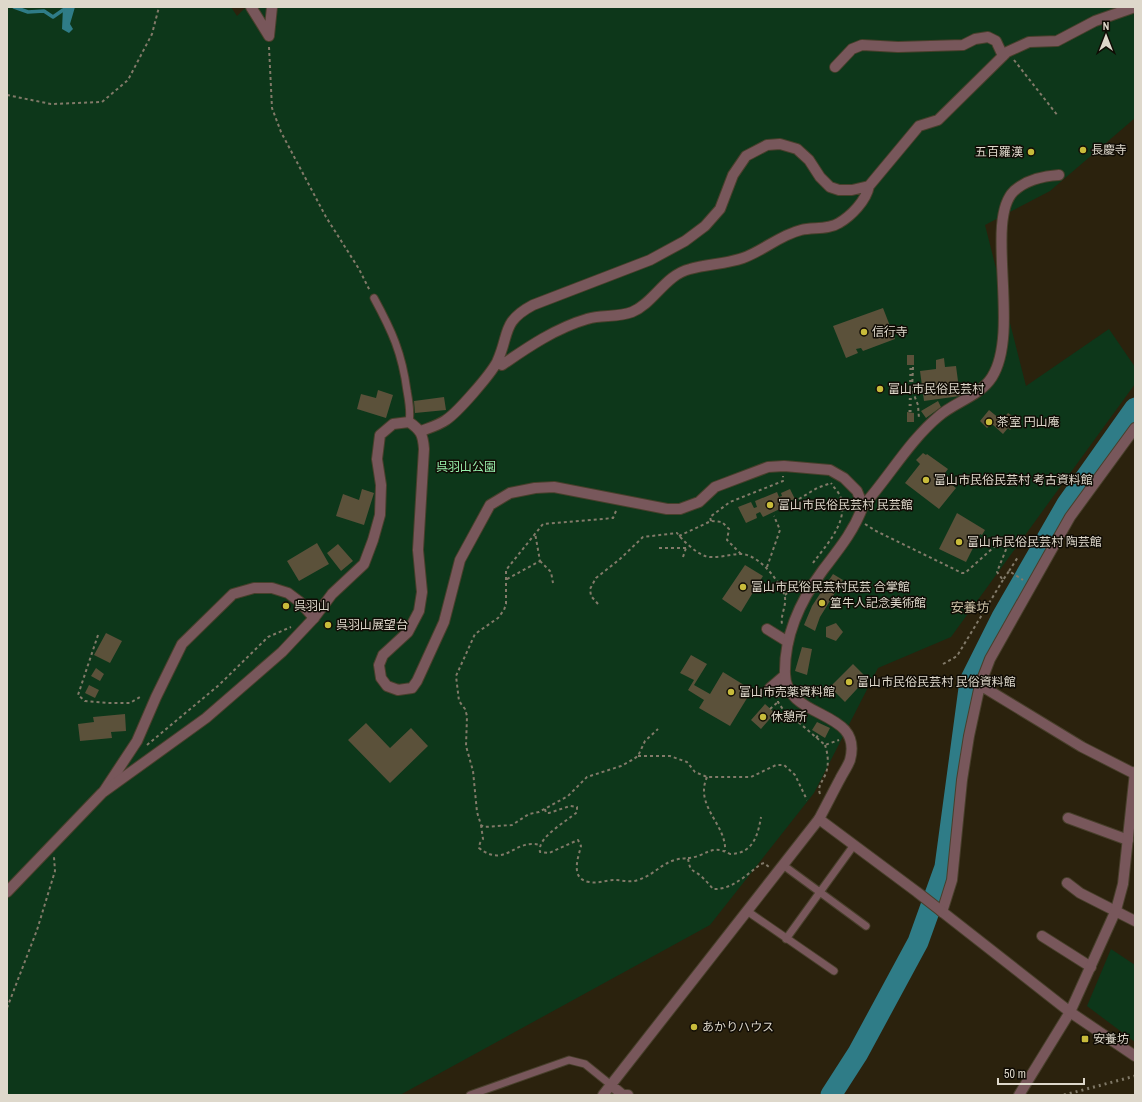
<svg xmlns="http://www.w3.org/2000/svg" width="1142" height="1102" viewBox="0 0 1142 1102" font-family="'Archivo Narrow','Noto Sans JP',sans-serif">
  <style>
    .green { fill: #0d371a }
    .water { fill: #2f7c87 }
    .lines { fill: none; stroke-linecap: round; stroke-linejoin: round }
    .stream { stroke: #2f7c87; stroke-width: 3.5 }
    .river { stroke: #2f7c87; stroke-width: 21 }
    .building { fill: #5b513a }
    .service-casing { stroke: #483f2b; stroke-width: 9 }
    .minor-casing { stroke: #483f2b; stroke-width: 12 }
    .tertiary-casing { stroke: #483f2b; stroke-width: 12 }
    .path { stroke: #827a69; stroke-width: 2; stroke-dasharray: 3 3; stroke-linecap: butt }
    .service { stroke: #78575b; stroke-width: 7 }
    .minor { stroke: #78575b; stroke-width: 10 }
    .tertiary { stroke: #78575b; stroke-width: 10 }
    .rail { stroke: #7f7866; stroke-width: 3; stroke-dasharray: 2 4; stroke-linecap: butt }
    .poi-dot { fill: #c8bb3b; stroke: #100c05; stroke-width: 1.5 }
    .labels { text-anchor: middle; stroke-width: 3; stroke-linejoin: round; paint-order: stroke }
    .poi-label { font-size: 12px; fill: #ded8cb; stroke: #100c05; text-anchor: start }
    .park-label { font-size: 12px; fill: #98efac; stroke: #100c05 }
    .neighbourhood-label { font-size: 13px; fill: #c9bea4; stroke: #100c05 }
  </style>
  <rect width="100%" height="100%" fill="#2b220d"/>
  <path class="green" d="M7 7H231L237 16 246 7H1135V118L1050 191 985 225 1026 386 1109 329 1135 367V384L951 637 878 668 814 793 710 925 400 1095H7Z
    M1111 949 1135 965V1042L1087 1006Z"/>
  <path class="water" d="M63 7H75L70 24 73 29 69 33 62 29Z"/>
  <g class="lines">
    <path class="stream" d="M14 7 28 12 44 11 53 17 63 10"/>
    <path class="river" d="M831 1095 858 1053 918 942 945 867 970 681 1002 617 1067 504 1135 408"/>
  </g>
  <path class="building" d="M883 308 895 339 863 351 861 348 856 349 858 353 846 358 833 326Z
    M907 355H914V365H907Z
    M944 358 945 367 956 366 960 396 924 401 920 371 936 369V360Z
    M378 390 393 395 386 418 357 409 361 394 376 398Z
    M444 397 446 410 415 413 414 401Z
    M938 401 941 407 926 418 921 411Z
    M989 410 1000 419 996 422 999 424 1008 413 1018 420 1010 430 1008 428 1003 434 992 424 987 428 980 421Z
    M907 412 914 413V422H907Z
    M923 453 926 455 927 454 948 469 942 477 956 488 939 509 905 483 920 464 916 460Z
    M362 489 374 493 364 525 336 516 343 494 359 500Z
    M790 489 795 499 786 502 784 500 781 501 784 507 763 517 760 512 756 514 757 518 746 523 738 507 751 502 754 508 757 507 755 501 777 492 779 497 782 496 781 493Z
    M957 513 985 530 982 535 980 534 966 562 939 549Z
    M317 543 329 564 299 581 287 561Z
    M338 544 353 561 341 571 327 553Z
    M745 565 763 576 741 612 722 599Z
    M833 574 843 580 820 617 815 631 804 625 812 606Z
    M836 623 843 632 836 641 826 637V627Z
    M106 633 122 641 110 663 94 655Z
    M802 647 812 649 807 675 795 671Z
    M691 655 707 664 694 685 710 694 723 672 752 690 730 726 699 708 704 700 688 690 694 680 680 673Z
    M853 664 867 678 845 702 830 687Z
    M96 668 104 674 100 681 91 676Z
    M89 685 99 690 95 698 85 693Z
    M765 704 775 713 761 729 751 720Z
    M125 714 126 731 111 732 112 738 80 741 78 724 94 722 93 717Z
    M817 722 830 728 825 738 812 730Z
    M366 723 390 748 411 728 428 746 390 783 348 740Z"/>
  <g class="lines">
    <g class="service-casing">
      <path id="service" d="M374 298C392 331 402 353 407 391 409 402 411 412 409 422
        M783 865 866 926
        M747 911 834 971
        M786 939 854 845
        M470 1095 569 1060 585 1064 611 1085"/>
    </g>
    <g class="minor-casing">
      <path id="minor" d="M251 7 269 36
        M269 36 272 7
        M835 67 852 49 862 45 898 47 963 45 975 39 988 37 996 41 1003 56
        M497 362 502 365C528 347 556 328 587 319 601 314 617 318 632 312 654 303 665 275 690 269 707 264 726 264 743 258 763 251 780 235 801 230 813 227 828 230 839 223 851 216 866 201 869 186
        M421 431C429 428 439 425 446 420 458 412 490 375 497 362 510 334 501 322 533 305L650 260 685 241 705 226 720 209 733 175 746 156 767 145 780 144 797 149 809 160 820 177 830 187 839 190H852L869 186 919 126 938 120 1007 52 1029 42 1057 41 1095 21 1135 7
        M863 506C889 477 909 441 939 416 955 402 980 396 992 377 1021 331 984 220 1014 191 1026 180 1043 176 1059 175
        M767 629 788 642
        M980 685 1082 747 1135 774
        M770 688 785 675
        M104 791 137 741 156 697 182 644 233 594 254 588H272L288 593 300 602 314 618
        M1068 818 1128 840
        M1067 883 1080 893 1135 921
        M942 912 952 880 962 780 969 736 980 685 990 659 1070 517 1135 428
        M1042 936 1091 967
        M611 1085 623 1095H628
        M603 1095 819 819
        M1019 1095 1070 1012"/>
    </g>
    <g class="tertiary-casing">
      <path id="tertiary" d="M7 892 102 793 206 718 282 652 314 618 332 594 364 564 373 540 380 515 381 485 377 459 380 435 393 424 409 422C421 430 423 435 424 449L418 550 422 592 419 611 408 632 383 655 379 665 381 678 387 686 398 690 412 688 417 681 444 622 460 560 490 505 510 493 535 488 554 487 667 509H680L699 502 715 487 768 467 784 466 830 470 844 478 857 491 863 506C854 531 839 549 823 570 800 601 784 635 785 674 786 721 864 708 850 760 848 766 843 773 840 779 833 792 826 806 819 819L917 892 1070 1012 1135 1056
        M1070 1012 1116 910 1123 884 1135 772"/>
    </g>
    <path class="path" d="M269 47 272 108 281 132 326 217 359 269 370 291
      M1014 60 1058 116
      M7 95 51 104 102 102 128 80 152 34 159 7
      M913 367 912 390 918 405 919 419
      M799 499 817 488 831 483
      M616 511 613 518 543 524 506 570V604L504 610 498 618 475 634 456 676 459 701 465 709 467 716 466 746 473 771 477 812 481 825 484 827 512 825 529 814 539 812 568 796 587 777 621 766 632 760 638 756 645 741 658 729
      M711 521 710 517 730 502 783 481V476
      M865 524 876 531 962 573H965L1004 538H1008L1009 542 997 572 1003 580 1009 571 1023 580
      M679 536 711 521 722 522 729 529 727 540 741 554
      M659 548H686
      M683 557 686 548
      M540 561 551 572 553 583
      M813 563C826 545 848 523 841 499 840 493 834 488 831 483
      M767 567 780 530 774 516
      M1009 571 1018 557
      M507 579 540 561 535 533
      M785 595 802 580
      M598 604 591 596 590 589 596 578 620 559 643 537 677 533C682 540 696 553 705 556 714 559 728 555 738 554 757 552 778 579 784 594 788 604 780 615 782 624
      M98 635 78 695 85 701 108 703H130L140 697
      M943 664 957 656 1003 580
      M778 695V702L782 708 825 745 839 740
      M770 709 778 702
      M816 738 819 734
      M147 745 219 685 268 637 291 627
      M638 756H670L687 762 695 772 707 777H751L776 765H784L795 775 807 800
      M707 777C694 806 727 825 725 851
      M820 794C817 786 823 781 826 773 829 764 828 754 825 745
      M545 809 546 813H549L570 806 577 807V812C566 822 537 837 540 852L549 853 578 840 581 846C578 858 570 879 589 882 597 884 606 880 614 880 622 880 630 883 638 880 659 873 662 859 688 858 690 873 693 869 702 877 706 881 710 885 713 889 732 890 746 875 761 864L764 863 769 867
      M481 825 483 839 480 843 479 848C506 869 514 838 540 845
      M688 858C706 857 711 843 730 854 753 854 758 835 761 817
      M7 1008 37 930 55 871 54 857"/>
    <use href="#service" class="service"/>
    <use href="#minor" class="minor"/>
    <use href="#tertiary" class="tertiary"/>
    <path class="rail" d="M910 412 911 365
      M1064 1095 1135 1076"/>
  </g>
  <g class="poi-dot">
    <circle cx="1083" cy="150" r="4"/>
    <circle cx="1031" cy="152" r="4"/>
    <circle cx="864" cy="332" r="4"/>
    <circle cx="880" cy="389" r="4"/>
    <circle cx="989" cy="422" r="4"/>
    <circle cx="926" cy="480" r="4"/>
    <circle cx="770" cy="505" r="4"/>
    <circle cx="959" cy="542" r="4"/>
    <circle cx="743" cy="587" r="4"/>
    <circle cx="822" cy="603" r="4"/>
    <circle cx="286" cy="606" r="4"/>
    <circle cx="328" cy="625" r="4"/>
    <circle cx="849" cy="682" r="4"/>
    <circle cx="731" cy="692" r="4"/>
    <circle cx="763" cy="717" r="4"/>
    <circle cx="694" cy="1027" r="4"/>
    <rect x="1081" y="1035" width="8" height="8" rx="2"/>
  </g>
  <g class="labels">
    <g class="poi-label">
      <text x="1091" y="154">長慶寺</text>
      <text x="1023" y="156" text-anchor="end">五百羅漢</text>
      <text x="872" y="336">信行寺</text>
      <text x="888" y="393">富山市民俗民芸村</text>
      <text x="997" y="426">茶室 円山庵</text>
      <text x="934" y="484">富山市民俗民芸村 考古資料館</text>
      <text x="778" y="509">富山市民俗民芸村 民芸館</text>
      <text x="967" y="546">富山市民俗民芸村 陶芸館</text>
      <text x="751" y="591">富山市民俗民芸村民芸 合掌館</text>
      <text x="830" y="607">篁牛人記念美術館</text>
      <text x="294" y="610">呉羽山</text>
      <text x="336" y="629">呉羽山展望台</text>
      <text x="857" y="686">富山市民俗民芸村 民俗資料館</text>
      <text x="739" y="696">富山市売薬資料館</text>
      <text x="771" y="721">休憩所</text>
      <text x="702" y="1031">あかりハウス</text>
      <text x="1093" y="1043">安養坊</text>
    </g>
    <g class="park-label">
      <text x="466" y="471">呉羽山公園</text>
    </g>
    <g class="neighbourhood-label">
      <text x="970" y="612">安養坊</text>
    </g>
  </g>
  <rect width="1142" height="1102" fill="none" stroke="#ded8cb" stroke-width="16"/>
  <g transform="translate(1106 36)" stroke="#100c05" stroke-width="3" paint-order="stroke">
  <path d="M0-3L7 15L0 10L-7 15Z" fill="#ded8cb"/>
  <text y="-6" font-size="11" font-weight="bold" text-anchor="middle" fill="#ded8cb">N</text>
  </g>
  <path d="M998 1078v6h86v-6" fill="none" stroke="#ded8cb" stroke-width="2"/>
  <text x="1004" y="1078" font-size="12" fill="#ded8cb" stroke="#100c05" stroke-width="3" paint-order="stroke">50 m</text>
</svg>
